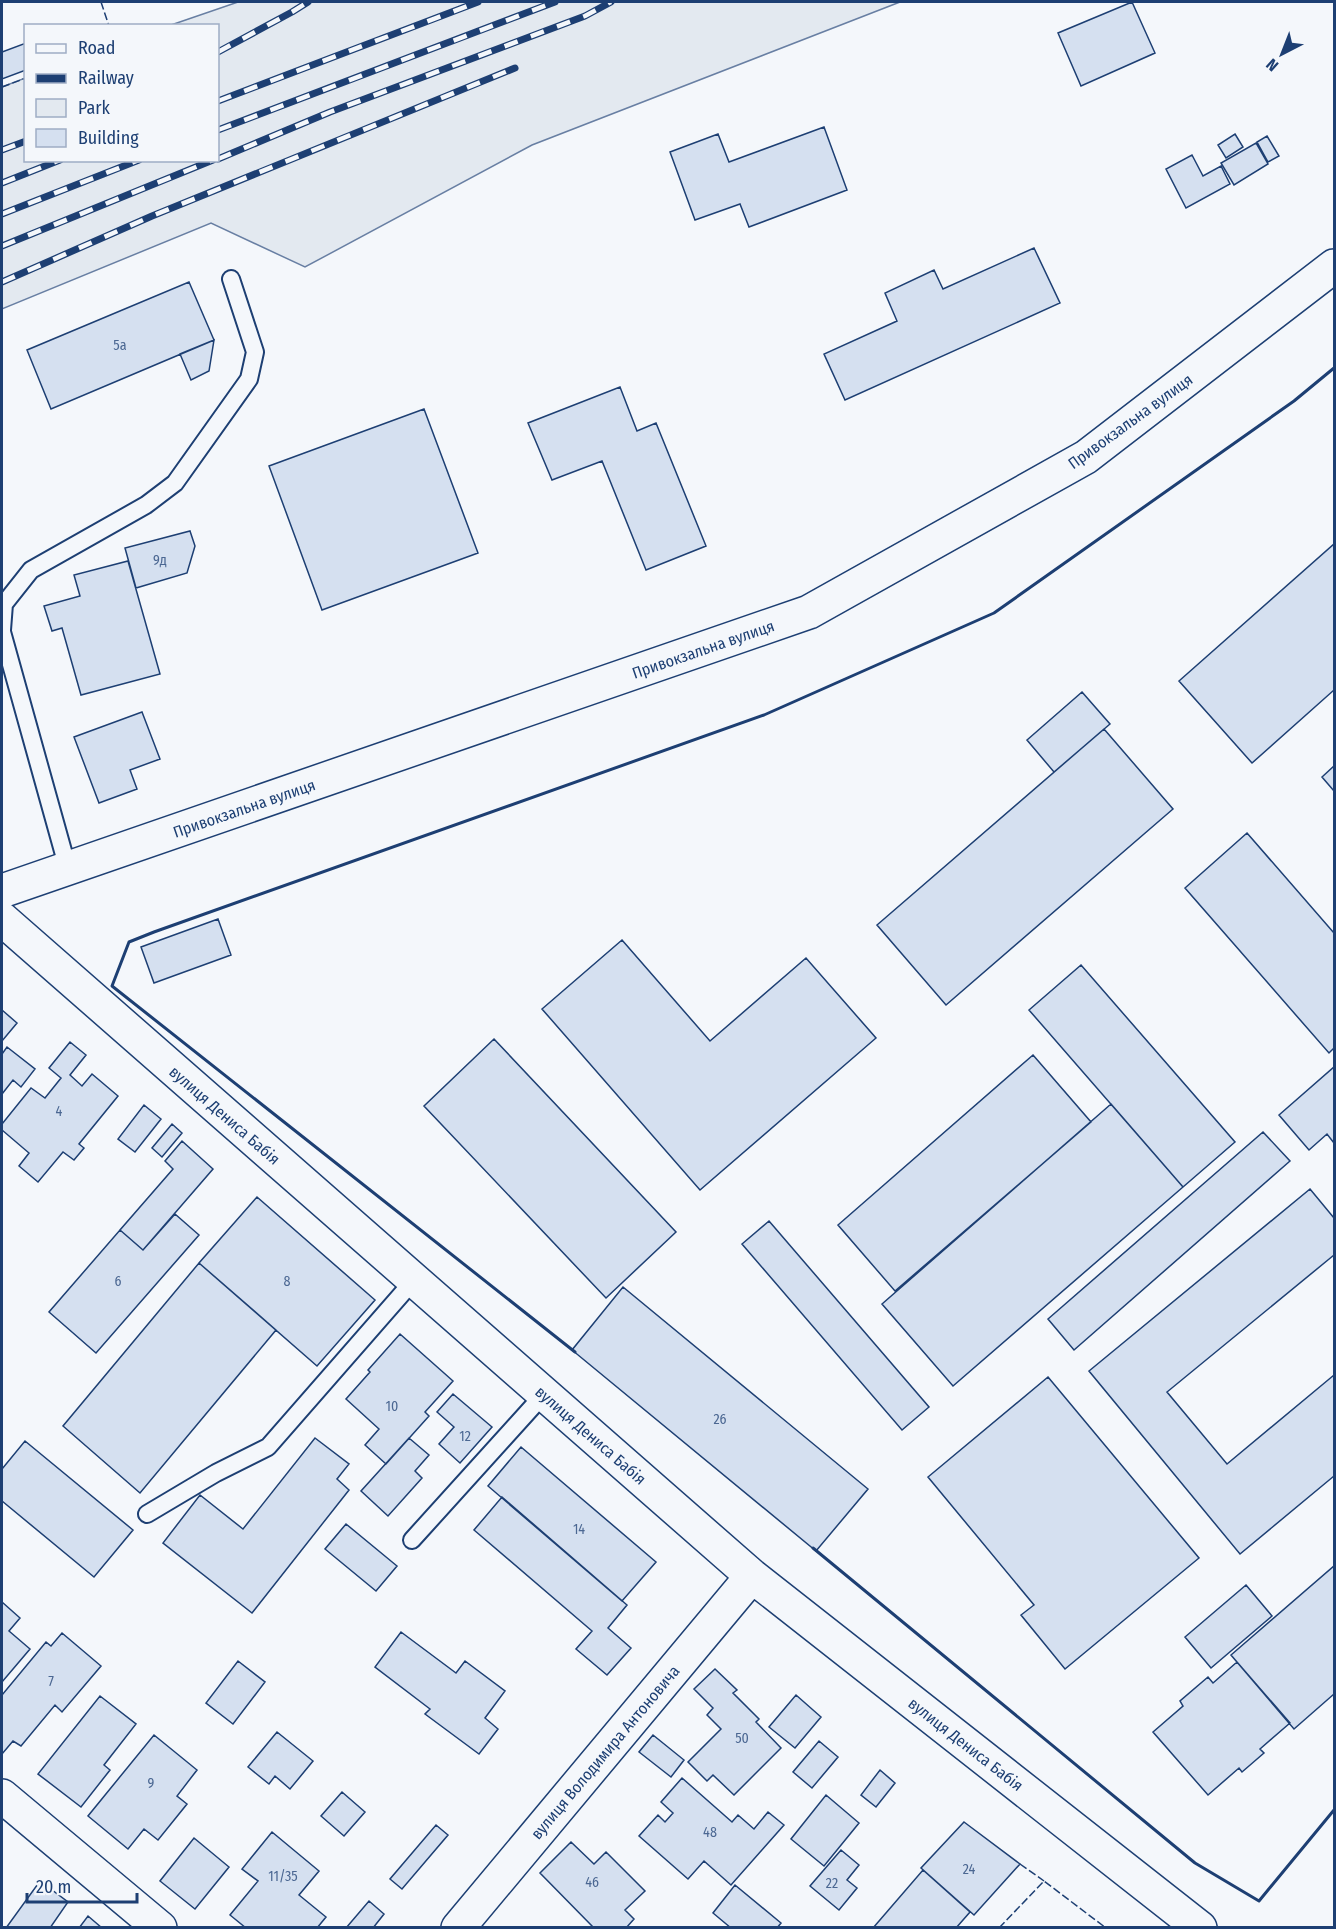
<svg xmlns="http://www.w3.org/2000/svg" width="1336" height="1929" viewBox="0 0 1336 1929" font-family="'Fira Sans Condensed',sans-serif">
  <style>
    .green { fill: #e3e9f0; stroke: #687fa3; stroke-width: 1.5 }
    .building { fill: #d5e0f0; stroke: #1d3f73; stroke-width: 1.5 }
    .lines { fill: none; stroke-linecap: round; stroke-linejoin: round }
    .lane-casing { stroke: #1d3f73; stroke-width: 20 }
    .street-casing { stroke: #1d3f73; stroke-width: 36 }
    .secondary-casing { stroke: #1d3f73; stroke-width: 36 }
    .lane { stroke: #f4f7fb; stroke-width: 16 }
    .street { stroke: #f4f7fb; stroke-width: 33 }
    .secondary { stroke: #f4f7fb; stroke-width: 33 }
    .rail-casing { stroke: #1d3f73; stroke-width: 7 }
    .rail { stroke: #f4f7fb; stroke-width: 4.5; stroke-dasharray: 14; stroke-linecap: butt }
    .fence { stroke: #1d3f73; stroke-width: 1.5; stroke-dasharray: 8 3; stroke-linecap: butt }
    .wall { stroke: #1d3f73; stroke-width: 3 }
    .labels { text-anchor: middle; stroke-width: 4.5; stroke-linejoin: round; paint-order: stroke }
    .number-label { font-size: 14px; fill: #4b6792 }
    .street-label { font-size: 16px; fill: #1d3f73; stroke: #f4f7fb }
  </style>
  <rect width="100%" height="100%" fill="#f4f7fb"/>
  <path class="green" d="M238 2H900L532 145 305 267 211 223 2 309V87L25 78 26 160H218V26L171 25Z"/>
  <path class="building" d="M1132 2 1155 53 1081 86 1058 33Z
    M26 43V70L2 79V52Z
    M824 127 847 190 749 227 740 204 695 220 670 152 718 134 729 162Z
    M1235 134 1243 147 1226 158 1218 145Z
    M1267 136 1279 156 1268 162 1257 142Z
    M1256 143 1268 164 1234 185 1221 163Z
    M1192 155 1203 176 1221 166 1230 184 1186 208 1166 169Z
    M1034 248 1060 303 845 400 824 354 897 321 885 293 934 270 943 289Z
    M189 282 214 340 51 409 27 350Z
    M214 340 209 371 191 380 180 354Z
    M620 387 637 431 656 423 706 546 646 570 602 461 552 480 528 423Z
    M424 409 478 553 322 610 269 466Z
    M190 531 195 546 187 573 136 588 125 548Z
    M1334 544V690L1252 763 1179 681Z
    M128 561 160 674 81 695 62 628 52 631 44 606 80 596 74 575Z
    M1082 692 1110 724 1054 772 1027 740Z
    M142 712 160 759 130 770 137 789 99 803 74 737Z
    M1104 729 1173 809 946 1005 877 925Z
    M1334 766V791L1322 777Z
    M1247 833 1334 933V1048L1329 1053 1185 888Z
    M218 919 231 955 154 983 141 947Z
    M622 940 710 1041 806 958 876 1038 700 1190 542 1009Z
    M1081 965 1235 1142 1183 1187 1029 1010Z
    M2 1010 17 1023 2 1041Z
    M494 1039 676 1232 606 1298 424 1106Z
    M70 1042 86 1055 70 1075 82 1086 92 1074 118 1096 79 1144 84 1148 74 1160 63 1152 38 1182 19 1166 29 1153 2 1130V1124L31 1088 45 1098 61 1078 49 1068Z
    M7 1047 35 1069 21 1087 13 1080 2 1094V1054Z
    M1033 1055 1091 1122 895 1291 838 1225Z
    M1334 1067V1143L1327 1134 1309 1150 1279 1115Z
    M1111 1104 1183 1187 953 1386 882 1304Z
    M144 1105 161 1119 135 1152 118 1139Z
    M172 1124 182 1133 162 1157 152 1148Z
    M1263 1132 1290 1161 1074 1350 1048 1319Z
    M182 1141 213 1169 143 1250 120 1230 173 1169 165 1161Z
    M1310 1189 1334 1218V1255L1167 1392 1227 1464 1334 1375V1476L1240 1554 1089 1371Z
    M257 1197 375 1300 317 1366 199 1263Z
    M175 1214 199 1235 96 1353 49 1312 120 1230 143 1250Z
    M769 1221 929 1407 902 1430 742 1244Z
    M199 1263 276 1330 140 1493 63 1426Z
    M623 1287 868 1489 816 1551 572 1350Z
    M400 1334 453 1381 425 1412 429 1416 386 1464 365 1445 379 1429 346 1399 370 1372 368 1370Z
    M1048 1377 1199 1558 1065 1669 1021 1615 1034 1605 928 1477Z
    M453 1394 492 1427 460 1463 439 1444 454 1427 437 1412Z
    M315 1438 349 1464 337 1479 349 1490 252 1613 163 1543 200 1495 243 1529Z
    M409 1438 429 1455 415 1471 422 1478 388 1516 361 1491Z
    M25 1441 133 1530 94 1577 2 1501V1469Z
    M521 1447 656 1562 622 1601 488 1486Z
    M502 1497 627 1605 608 1628 631 1648 607 1675 576 1649 592 1631 474 1530Z
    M346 1524 397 1566 376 1591 325 1549Z
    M1334 1566V1694L1294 1729 1231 1655Z
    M1246 1585 1272 1616 1211 1668 1185 1637Z
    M2 1602 20 1618 9 1631 30 1649 2 1682Z
    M401 1632 456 1673 465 1661 505 1691 485 1718 498 1729 479 1754 425 1714 430 1709 375 1667Z
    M62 1633 101 1666 62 1712 55 1705 21 1746 13 1741 2 1754V1695L46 1642 51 1646Z
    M238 1661 265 1682 233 1724 206 1703Z
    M1237 1662 1290 1723 1260 1749 1264 1753 1242 1772 1239 1768 1208 1795 1153 1732 1183 1706 1180 1701 1208 1677 1213 1683Z
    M715 1669 737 1690 733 1693 759 1719 756 1722 781 1748 734 1795 713 1775 707 1781 688 1762 721 1729 707 1715 713 1708 694 1689Z
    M796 1695 821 1717 795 1748 769 1727Z
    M100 1696 136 1724 104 1765 110 1770 81 1807 38 1774Z
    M277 1732 313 1761 290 1789 275 1776 269 1784 248 1767Z
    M154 1735 197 1770 177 1796 187 1804 158 1840 144 1829 128 1849 88 1816Z
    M653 1735 684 1760 671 1777 639 1752Z
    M819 1741 838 1757 812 1788 793 1772Z
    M880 1770 895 1783 876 1807 861 1795Z
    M682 1778 732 1822 738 1815 754 1829 768 1812 784 1825 731 1885 704 1861 688 1879 639 1836 658 1815 665 1822 673 1813 661 1802Z
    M342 1792 365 1812 344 1836 321 1816Z
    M826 1795 859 1823 824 1866 791 1839Z
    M964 1822 1020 1864 974 1915 921 1868Z
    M436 1825 448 1835 402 1889 390 1879Z
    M272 1832 319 1871 299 1895 326 1917 317 1928H246L230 1915 258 1881 242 1869Z
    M194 1838 229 1867 195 1909 160 1881Z
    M571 1842 594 1864 606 1852 645 1891 625 1910 634 1919 626 1928H594L540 1873Z
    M841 1850 859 1865 847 1880 857 1888 839 1910 810 1886Z
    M923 1870 970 1912 956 1928H873Z
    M40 1881 68 1902 50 1928H6Z
    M735 1885 781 1923 777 1928H731L713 1913Z
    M369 1901 384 1914 373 1928H346Z
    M88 1916 102 1928H79Z"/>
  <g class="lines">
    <g class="lane-casing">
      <path id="lane" d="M2 630 4 604 31 570 146 505 175 483 249 379 255 352 231 279
        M2 632 68 869
        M147 1514 216 1473 268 1447 414 1280
        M412 1540 544 1394"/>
    </g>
    <g class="street-casing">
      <path id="street" d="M2 919 752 1576 1200 1928
        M2 1796 160 1928
        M458 1928 752 1576"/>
    </g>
    <g class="secondary-casing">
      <path id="secondary" d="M2 891 809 612 1086 457 1334 266"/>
    </g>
    <use href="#lane" class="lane"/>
    <use href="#street" class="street"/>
    <use href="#secondary" class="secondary"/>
    <g class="rail-casing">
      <path id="rail" d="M218 52 292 12 308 2
        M218 101 478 2
        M218 130 555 2
        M2 150 26 141
        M218 159 330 112 585 16 611 2
        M2 183 60 160
        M2 214 139 160
        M2 246 213 160
        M2 282 152 216 515 68"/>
    </g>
    <use href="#rail" class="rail"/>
    <path class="fence" d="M101 2 109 26
      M2 87 26 78
      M1020 1864 1044 1881
      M999 1928 1044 1881 1106 1928"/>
    <path class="wall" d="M575 1352 112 986 129 942 154 932 764 715 994 613 1294 401 1334 368
      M813 1548 1195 1863 1259 1901 1334 1810"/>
  </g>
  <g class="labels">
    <g class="number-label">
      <text x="120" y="350">5а</text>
      <text x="160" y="565">9д</text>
      <text x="59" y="1116">4</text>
      <text x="118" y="1286">6</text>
      <text x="287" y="1286">8</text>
      <text x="392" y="1411">10</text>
      <text x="720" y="1424">26</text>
      <text x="465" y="1441">12</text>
      <text x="579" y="1534">14</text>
      <text x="51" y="1686">7</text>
      <text x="742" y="1743">50</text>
      <text x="151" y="1788">9</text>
      <text x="710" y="1837">48</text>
      <text x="969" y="1874">24</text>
      <text x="283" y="1881">11/35</text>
      <text x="592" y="1887">46</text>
      <text x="832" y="1888">22</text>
    </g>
    <g class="street-label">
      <text transform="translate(1130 421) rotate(-36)" y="6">Привокзальна вулиця</text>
      <text transform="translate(703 649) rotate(-19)" y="6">Привокзальна вулиця</text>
      <text transform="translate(244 808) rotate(-19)" y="6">Привокзальна вулиця</text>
      <text transform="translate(225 1115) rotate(41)" y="6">вулиця Дениса Бабія</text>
      <text transform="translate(591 1435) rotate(41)" y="6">вулиця Дениса Бабія</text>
      <text transform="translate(966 1744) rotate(38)" y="6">вулиця Дениса Бабія</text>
      <text transform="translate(605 1752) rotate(-50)" y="6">вулиця Володимира Антоновича</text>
    </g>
  </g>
  <rect width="1336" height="1929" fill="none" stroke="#1d3f73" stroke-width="6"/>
  <rect x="24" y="24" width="195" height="138" fill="#f4f7fb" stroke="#9eadc5" stroke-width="1.5"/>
  <rect x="36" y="44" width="30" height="9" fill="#f4f7fb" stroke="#9eadc5" stroke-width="1.5"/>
  <text x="78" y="54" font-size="18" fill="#1d3f73">Road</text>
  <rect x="36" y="74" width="30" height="9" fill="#1d3f73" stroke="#9eadc5" stroke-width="1.5"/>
  <text x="78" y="84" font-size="18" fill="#1d3f73">Railway</text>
  <rect x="36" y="99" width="30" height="18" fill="#e3e9f0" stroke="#9eadc5" stroke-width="1.5"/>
  <text x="78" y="114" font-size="18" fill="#1d3f73">Park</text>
  <rect x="36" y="129" width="30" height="18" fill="#d5e0f0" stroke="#9eadc5" stroke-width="1.5"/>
  <text x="78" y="144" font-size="18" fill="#1d3f73">Building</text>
  <g transform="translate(1282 54) rotate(222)" stroke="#f4f7fb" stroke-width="4.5" paint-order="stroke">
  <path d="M0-4.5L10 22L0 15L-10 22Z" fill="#1d3f73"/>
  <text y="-9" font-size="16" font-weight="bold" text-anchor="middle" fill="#1d3f73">N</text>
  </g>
  <path d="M27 1893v9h110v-9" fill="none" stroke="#1d3f73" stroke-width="3"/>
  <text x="36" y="1893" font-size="18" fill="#1d3f73" stroke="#f4f7fb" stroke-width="4.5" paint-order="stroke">20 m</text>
</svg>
